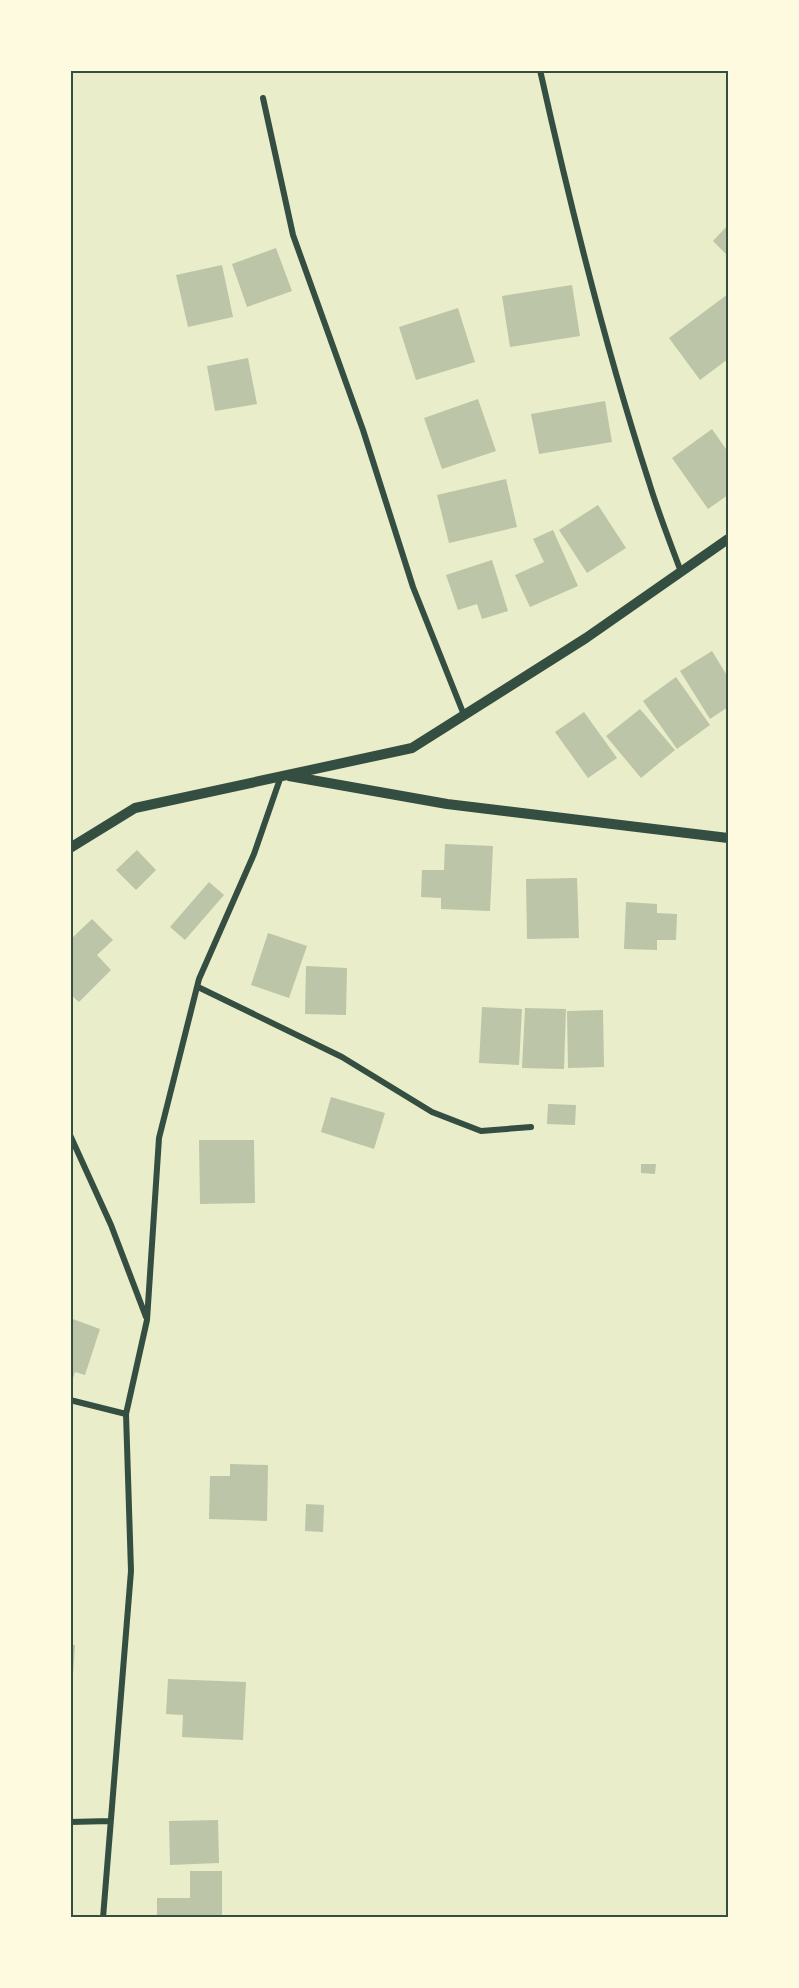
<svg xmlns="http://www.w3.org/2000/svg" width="799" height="1988" viewBox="0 0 799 1988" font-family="'Sofia Sans Condensed',sans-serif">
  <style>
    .building { fill: #bcc5a7 }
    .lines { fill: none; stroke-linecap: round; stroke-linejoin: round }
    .minor { stroke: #344e41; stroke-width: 6 }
    .tertiary { stroke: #344e41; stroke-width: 10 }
    .neatline { fill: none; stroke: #344e41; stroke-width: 2 }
  </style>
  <rect width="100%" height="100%" fill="#e9edc9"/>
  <path class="building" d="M728 225V256L713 241Z
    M276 248 292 291 247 307 232 264Z
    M222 265 233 317 188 327 176 275Z
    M572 285 580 336 510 347 502 296Z
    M728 294V359L700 380 669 338Z
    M458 308 475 362 416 380 399 327Z
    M248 358 257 404 215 411 207 366Z
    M478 399 496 451 442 469 424 418Z
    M605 401 612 442 539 454 531 414Z
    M712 429 728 452V495L708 509 672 458Z
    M506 479 517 527 449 543 437 495Z
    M598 505 626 548 587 573 559 530Z
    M553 530 578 586 530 607 515 575 544 562 533 539Z
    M492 560 508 611 482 619 477 604 458 610 446 575Z
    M712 651 728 677V707L710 719 680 671Z
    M676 677 710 725 677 749 643 701Z
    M640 709 675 750 641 778 606 736Z
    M584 712 617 758 588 778 555 732Z
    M445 844 493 846 490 911 441 909V898L421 897 422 870H444Z
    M137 850 156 870 136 890 116 870Z
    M577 878 579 938 527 939 526 879Z
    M209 882 224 895 185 940 170 927Z
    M626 902 657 904V913L677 914 676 940H657V950L624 949Z
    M92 919 113 940 97 955 111 970 79 1002 70 994V940Z
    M268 933 307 946 289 998 251 985Z
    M306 966 347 968 346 1015 305 1014Z
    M482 1007 522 1009 519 1065 479 1063Z
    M525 1008 566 1009 564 1069 522 1068Z
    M603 1010 604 1067 568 1068 567 1011Z
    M331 1097 385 1113 374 1149 321 1132Z
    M548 1104 576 1105 575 1125 547 1124Z
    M199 1140H254L255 1203 200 1204Z
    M641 1164H656L655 1174 641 1173Z
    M70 1318 100 1329 85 1375 75 1372 71 1385Z
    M230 1464 268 1465 267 1521 209 1519 210 1476H230Z
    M306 1504 324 1505 323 1532 305 1531Z
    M70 1645H75L72 1689H70Z
    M168 1679 246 1682 243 1740 182 1737 183 1715 166 1714Z
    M218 1820 219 1863 170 1865 169 1821Z
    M190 1871H222V1918H157V1898H190Z"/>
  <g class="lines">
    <path class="minor" d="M540 70C571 209 605 347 649 482 658 512 670 542 681 572
      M263 98 293 235 363 430 413 587 464 715
      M198 987 342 1057 432 1112 481 1131 531 1127
      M70 1135 111 1225 146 1317
      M70 1400 126 1414
      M70 1822 110 1821
      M103 1918 131 1571 126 1414 147 1320 159 1138 199 979 254 854 281 776"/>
    <path class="tertiary" d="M289 776 447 804 728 838
      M70 848 135 808 412 748 586 638 728 539"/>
  </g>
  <rect width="799" height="1988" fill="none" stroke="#fefae0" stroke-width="144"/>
  <rect x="72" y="72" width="655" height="1844" class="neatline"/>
</svg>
